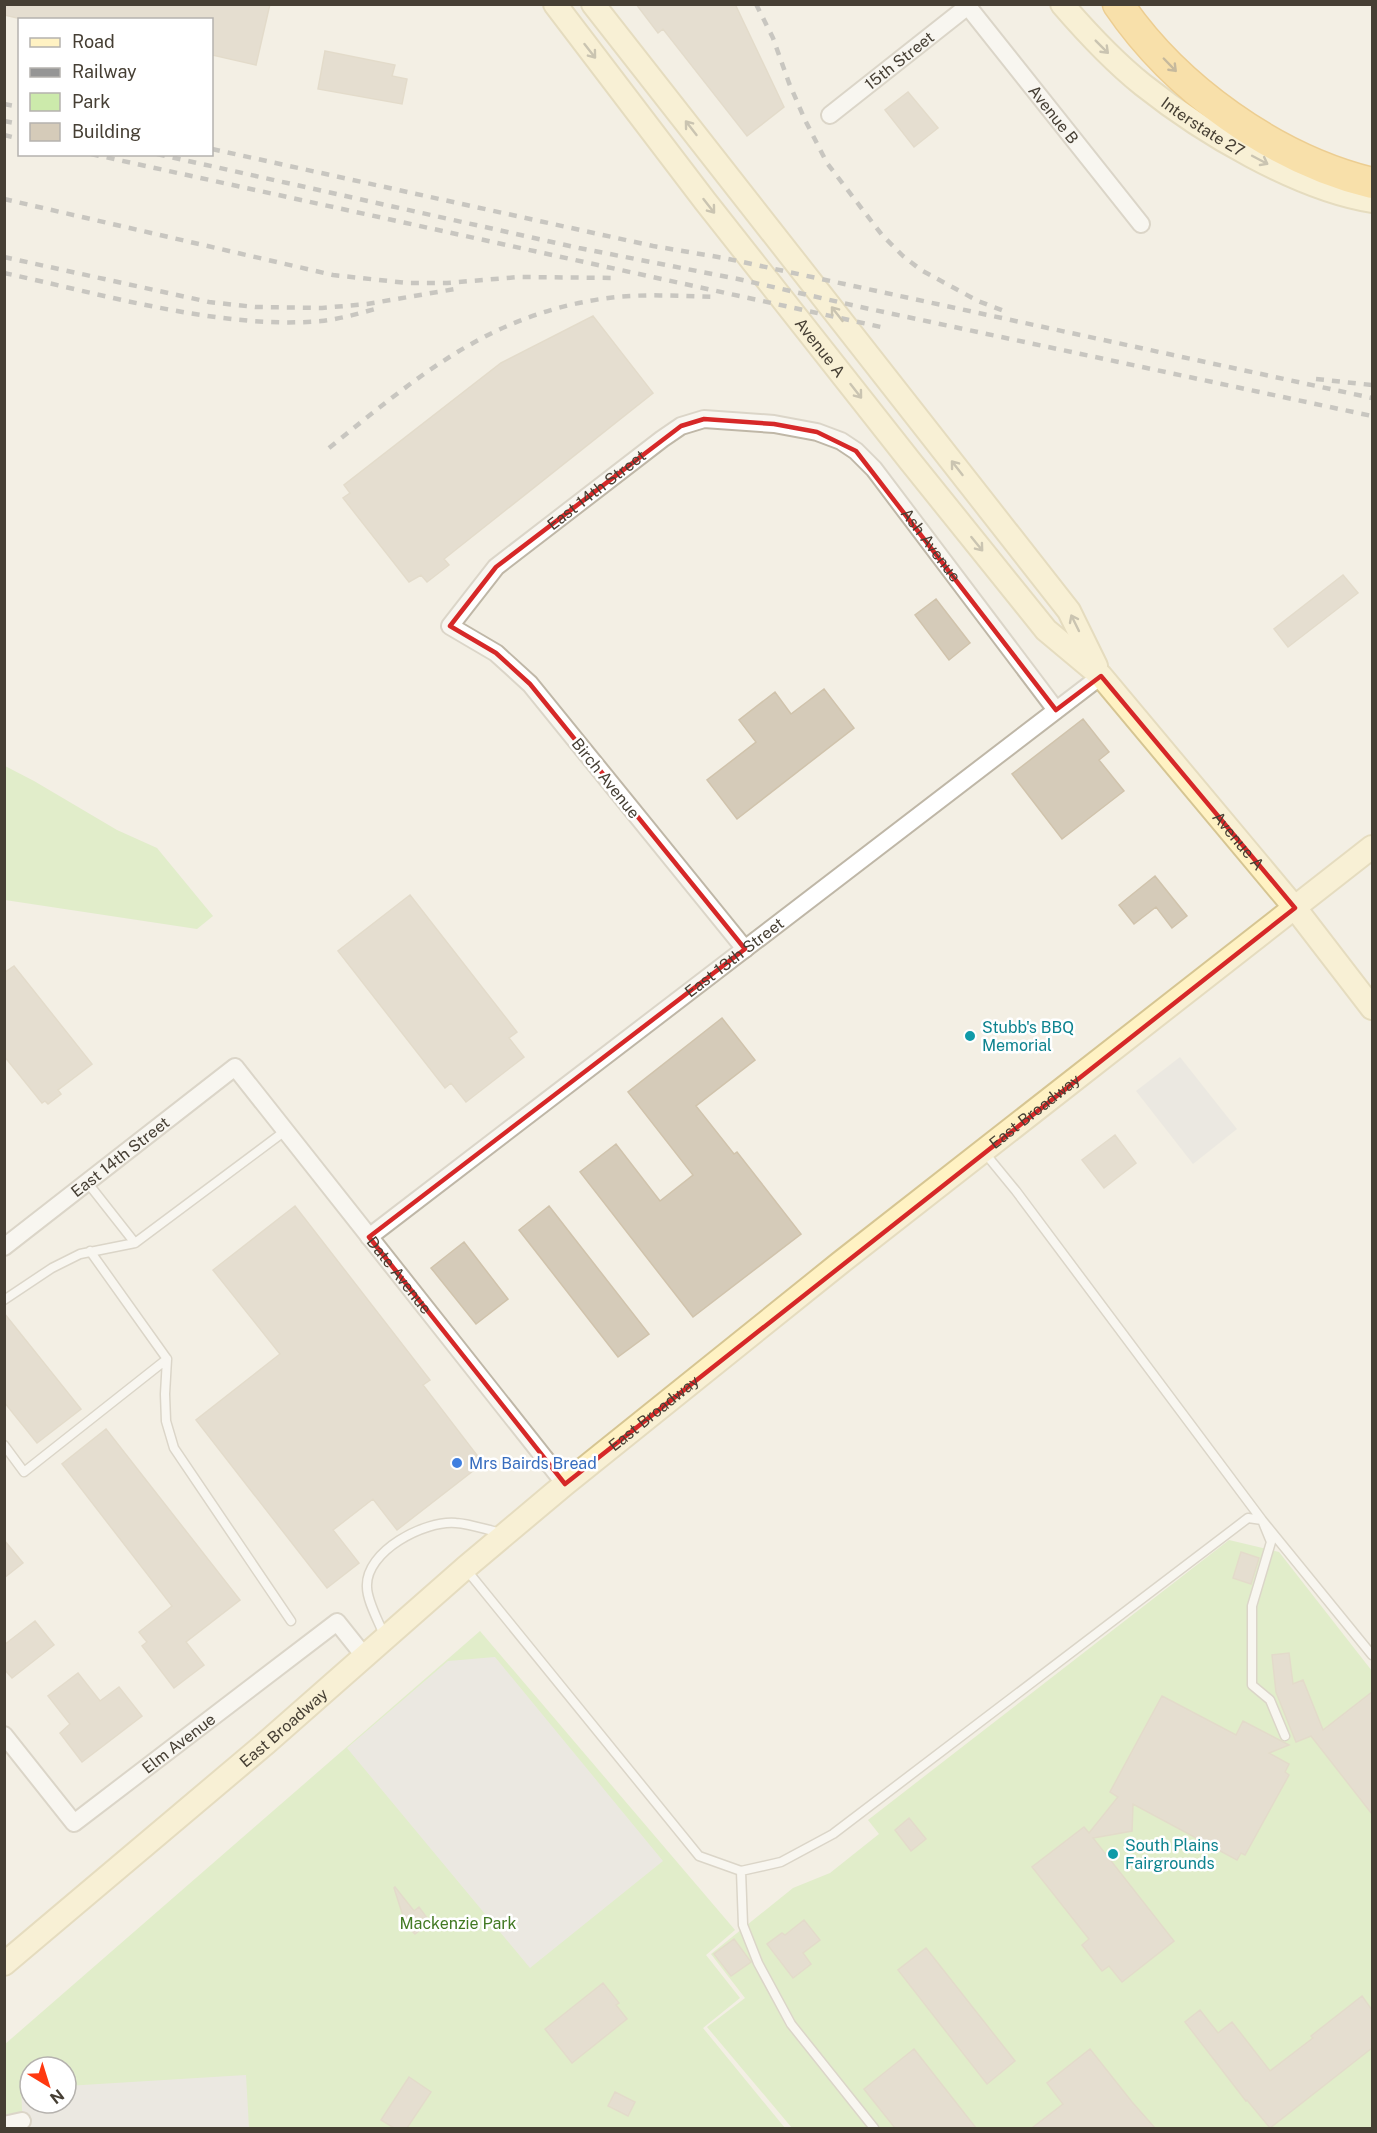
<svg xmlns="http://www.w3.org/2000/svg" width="1377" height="2133" viewBox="0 0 1377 2133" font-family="'Public Sans',sans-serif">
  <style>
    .green { fill: #cceaab; fill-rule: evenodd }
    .parking { fill: #e3e1dd }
    .building { fill: #d5cbb9; stroke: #d0c3ac; stroke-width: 1.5 }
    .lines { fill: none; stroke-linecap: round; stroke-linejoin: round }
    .lane-casing { stroke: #bfb7a7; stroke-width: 11 }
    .street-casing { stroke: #bfb7a7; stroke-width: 20 }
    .secondary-casing { stroke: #d6c592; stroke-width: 26 }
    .highway-casing { stroke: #e5a52d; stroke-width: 33 }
    .lane { stroke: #fff; stroke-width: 8 }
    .street { stroke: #fff; stroke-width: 16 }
    .secondary { stroke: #fff2c3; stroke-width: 22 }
    .highway { stroke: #ffce64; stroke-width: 30 }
    .rail { stroke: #959595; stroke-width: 4.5; stroke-dasharray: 8 8; stroke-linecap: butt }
    .oneway { stroke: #999074 }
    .oneway2 { stroke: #907847 }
    .marked { fill: none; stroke: #d62828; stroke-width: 4.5; stroke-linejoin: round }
    .culture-dot { fill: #0f9aa8; stroke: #fff; stroke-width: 2 }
    .shop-dot { fill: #3f7fe0; stroke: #fff; stroke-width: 2 }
    .labels { text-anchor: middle; stroke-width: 5; stroke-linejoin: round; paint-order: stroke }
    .street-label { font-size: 16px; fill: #463f34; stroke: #fff }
    .culture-label { font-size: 16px; fill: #0d838f; stroke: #fff; text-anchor: start }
    .shop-label { font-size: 16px; fill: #366cbe; stroke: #fff; text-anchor: start }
    .park-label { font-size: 16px; fill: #437a24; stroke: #fff }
  </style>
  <rect width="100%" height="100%" fill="#f3efe4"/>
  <path class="green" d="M5 766 34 781 117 830 157 848 213 916 197 929 5 900Z
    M1229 1540 1279 1552 1372 1671V2128H792L707 2027 745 1998 711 1954 793 1888 830 1873 879 1834 868 1820Z
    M480 1631 735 1930 706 1955 740 1998 703 2028 785 2128H5L4 2045ZM30 2067H66V2103H30Z"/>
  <path class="parking" d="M1180 1057 1237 1129 1193 1164 1136 1091Z
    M495 1657 663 1861 530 1968 347 1748 448 1661Z
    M246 2075 249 2128H23L21 2089H30V2103H66V2086Z"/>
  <path class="building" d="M4 4H270L256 65 212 55V20H26L4 15Z
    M636 4H735L784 107 747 136 663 29 658 33Z
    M325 51 395 65 392 76 407 79 402 104 318 89Z
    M908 92 938 128 914 147 885 110Z
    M593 316 653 393 444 559 449 565 427 582 421 575 409 582 343 498 350 493 344 485 501 363Z
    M1343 575 1358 593 1288 647 1274 629Z
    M936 599 970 643 949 660 915 615Z
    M824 689 854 728 737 819 707 780 756 742 739 720 775 692 791 714Z
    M1083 719 1109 752 1099 760 1124 791 1062 839 1012 774Z
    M1155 876 1187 916 1172 928 1156 907 1134 924 1119 905Z
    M410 895 517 1032 509 1038 524 1057 466 1102 451 1083 445 1088 338 951Z
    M14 966 92 1064 58 1090 61 1094 48 1104 45 1101 42 1103 4 1056V973Z
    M722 1018 755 1060 696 1106 734 1154 737 1152 801 1234 693 1317 580 1172 616 1144 660 1201 693 1175 628 1092Z
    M1115 1135 1136 1163 1104 1188 1082 1160Z
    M295 1206 430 1380 423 1385 483 1463 397 1530 373 1499 333 1530 359 1563 327 1588 196 1420 280 1354 213 1270Z
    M549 1206 649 1334 618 1357 519 1230Z
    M464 1242 508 1299 476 1324 431 1268Z
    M4 1313 81 1409 37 1443 4 1402Z
    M106 1429 240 1600 186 1642 204 1665 174 1688 142 1646 147 1642 139 1632 172 1606 62 1464Z
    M4 1540 23 1563 4 1578Z
    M1241 1552 1259 1558 1251 1584 1233 1578Z
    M35 1621 54 1645 12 1678 4 1669V1645Z
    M1289 1653 1293 1684 1303 1680 1323 1730 1372 1692V1814L1311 1736 1296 1742 1276 1692 1272 1655Z
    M78 1673 100 1701 119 1687 142 1716 82 1762 60 1733 70 1724 48 1696Z
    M1162 1696 1236 1735 1243 1721 1289 1745 1269 1753 1289 1764 1285 1772 1289 1775 1245 1855 1241 1853 1237 1860 1133 1804 1132 1831 1093 1838 1174 1941 1122 1982 1109 1966 1102 1971 1082 1945 1089 1939 1032 1867 1084 1827 1089 1833 1118 1797 1110 1792Z
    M909 1818 926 1839 911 1851 895 1830Z
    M395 1887 414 1911 419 1907 430 1922 415 1934 406 1925 394 1888Z
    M804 1920 820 1940 803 1953 811 1964 793 1978 767 1944 782 1933 785 1935Z
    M734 1939 751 1962 731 1976 714 1954Z
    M926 1948 1015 2061 987 2084 898 1970Z
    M603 1983 619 2003 616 2005 627 2019 572 2063 545 2029Z
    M1362 1996 1372 2010V2048L1270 2128 1247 2100 1246 2101 1185 2022 1200 2010 1218 2033 1232 2022 1270 2071 1313 2038 1311 2036Z
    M914 2049 976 2128H895L864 2089Z
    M1090 2049 1132 2102 1155 2128H1032L1063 2104 1047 2083Z
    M409 2077 431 2092 407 2128H394L381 2120Z
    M615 2092 635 2102 628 2116 608 2106Z"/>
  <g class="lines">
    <g class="lane-casing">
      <path id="lane" d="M984 1152 1016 1191 1262 1520 1372 1655
        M87 1182 135 1243 285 1131
        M4 1300 52 1268 80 1254 135 1243
        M167 1359 165 1394 166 1421 174 1448 291 1621
        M4 1445 24 1472 167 1359 90 1251
        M465 1568 699 1856 741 1871 781 1862 833 1834 1248 1518 1262 1520 1271 1542 1252 1606V1685L1270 1700 1285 1736
        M384 1635C379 1622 367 1601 367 1587 365 1551 425 1520 456 1523 471 1524 487 1530 502 1533
        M741 1871 743 1925 758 1963 791 2024 874 2128"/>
    </g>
    <g class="street-casing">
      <g id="street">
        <path id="s1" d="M966 4 1141 224"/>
        <path id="s2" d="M830 115 968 6"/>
        <path id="s3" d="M745 949 530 684 496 653 450 626 496 567 662 439 681 426 704 419 774 424 817 432 841 441 856 451 874 469 1056 710"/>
        <path id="s4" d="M369 1237 1101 676"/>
        <path id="s5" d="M4 1247 235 1067 565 1484"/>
        <path id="s6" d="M4 1735 74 1823 337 1622 365 1657"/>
        <path d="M4 2125 22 2121"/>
      </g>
    </g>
    <g class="secondary-casing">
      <g id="secondary">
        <path id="s7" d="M555 4 705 201 910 461 1046 630 1101 676 1295 908 1372 1008"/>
        <path d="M593 4 1069 611 1096 666"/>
        <path id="s8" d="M1062 4C1087 33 1113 61 1143 85 1202 132 1297 189 1372 201"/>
        <path id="s9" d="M4 1964 266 1743 465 1568 565 1484 840 1263 1372 847"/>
      </g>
    </g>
    <g class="highway-casing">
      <path id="highway" d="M1118 4C1175 88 1274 159 1372 183"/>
    </g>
    <use href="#lane" class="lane"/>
    <use href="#street" class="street"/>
    <use href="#secondary" class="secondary"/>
    <use href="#highway" class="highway"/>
    <path class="rail" d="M756 4 773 38 789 83 805 120 827 163 882 235 903 256 921 270 978 301 1004 311
      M4 104 20 107
      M4 121 20 124
      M4 135 20 139
      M212 149 653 246 724 258 1372 398
      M91 154 881 327
      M157 154 579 248 738 279 865 308 1372 416
      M4 199 333 275 407 283H447L519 277 618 278
      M4 257 209 302 255 307 322 308 367 304 461 288
      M4 273C102 294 222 330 321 321 340 319 357 314 375 309
      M1316 379 1372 385
      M329 448C416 378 487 316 601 299 639 293 678 296 716 297"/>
  </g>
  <defs><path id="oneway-shaft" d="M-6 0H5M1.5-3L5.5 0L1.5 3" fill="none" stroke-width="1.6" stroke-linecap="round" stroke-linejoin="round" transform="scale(1.5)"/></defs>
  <g class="oneway">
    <use href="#oneway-shaft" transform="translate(1102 47) rotate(45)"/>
    <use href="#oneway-shaft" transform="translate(590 51) rotate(52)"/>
    <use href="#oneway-shaft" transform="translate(691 128) rotate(-128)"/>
    <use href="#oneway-shaft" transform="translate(1260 160) rotate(28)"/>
    <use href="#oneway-shaft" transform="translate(709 206) rotate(52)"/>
    <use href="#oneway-shaft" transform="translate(837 314) rotate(-128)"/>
    <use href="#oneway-shaft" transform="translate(856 391) rotate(52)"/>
    <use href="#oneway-shaft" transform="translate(957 468) rotate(-128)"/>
    <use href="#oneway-shaft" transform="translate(977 544) rotate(51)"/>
    <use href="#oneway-shaft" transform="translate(1075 623) rotate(-116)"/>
  </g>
  <use class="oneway2" href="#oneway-shaft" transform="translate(1170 65) rotate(46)"/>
  <path d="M0 0H1377V2133H0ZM704 419 774 424 817 432 856 451 1056 710 1101 676 1295 908 565 1484 369 1237 745 949 530 684 496 653 450 626 496 567 681 426Z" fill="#f3efe4" fill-opacity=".55" fill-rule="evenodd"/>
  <path class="marked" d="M704 419 774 424 817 432 856 451 1056 710 1101 676 1295 908 565 1484 369 1237 745 949 530 684 496 653 450 626 496 567 681 426Z"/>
  <g class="culture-dot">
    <circle cx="970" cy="1036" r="6"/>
    <circle cx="1113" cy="1854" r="6"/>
  </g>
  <circle class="shop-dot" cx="457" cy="1463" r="6"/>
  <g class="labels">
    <g class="street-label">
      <text dy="6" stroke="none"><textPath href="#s2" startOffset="88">15th Street</textPath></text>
      <text dy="6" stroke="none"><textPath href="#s1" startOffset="141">Avenue B</textPath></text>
      <text dy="6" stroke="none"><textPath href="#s8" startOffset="188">Interstate 27</textPath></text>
      <text dy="6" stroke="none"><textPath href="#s7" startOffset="434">Avenue A</textPath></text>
      <text dy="6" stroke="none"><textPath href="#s3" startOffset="642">East 14th Street</textPath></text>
      <text dy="6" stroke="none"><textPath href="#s3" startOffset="1050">Ash Avenue</textPath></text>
      <text transform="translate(606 778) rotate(51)" y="6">Birch Avenue</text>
      <text dy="6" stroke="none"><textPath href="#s7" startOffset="1082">Avenue A</textPath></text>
      <text dy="6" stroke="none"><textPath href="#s4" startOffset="460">East 13th Street</textPath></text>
      <text dy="6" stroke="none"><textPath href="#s9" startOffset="1338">East Broadway</textPath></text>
      <text dy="6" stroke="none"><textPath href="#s5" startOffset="147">East 14th Street</textPath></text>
      <text dy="6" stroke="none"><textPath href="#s5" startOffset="558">Date Avenue</textPath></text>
      <text dy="6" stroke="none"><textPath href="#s9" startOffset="852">East Broadway</textPath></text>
      <text dy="6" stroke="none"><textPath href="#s9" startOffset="366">East Broadway</textPath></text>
      <text dy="6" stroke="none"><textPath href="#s6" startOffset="244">Elm Avenue</textPath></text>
    </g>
    <g class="culture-label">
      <text x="982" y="1033">Stubb's BBQ<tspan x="982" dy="18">Memorial</tspan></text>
      <text x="1125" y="1851">South Plains<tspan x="1125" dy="18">Fairgrounds</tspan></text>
    </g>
    <g class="shop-label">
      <text x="469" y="1469">Mrs Bairds Bread</text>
    </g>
    <g class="park-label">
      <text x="458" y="1929">Mackenzie Park</text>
    </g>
  </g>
  <rect width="1377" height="2133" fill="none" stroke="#463f34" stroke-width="12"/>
  <rect x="18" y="18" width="195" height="138" fill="#ffffff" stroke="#b5b2ae" stroke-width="1.5"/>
  <rect x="30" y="38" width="30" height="9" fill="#fff2c3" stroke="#b5b2ae" stroke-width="1.5"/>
  <text x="72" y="48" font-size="18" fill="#463f34">Road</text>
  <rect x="30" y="68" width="30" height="9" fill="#959595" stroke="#b5b2ae" stroke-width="1.5"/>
  <text x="72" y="78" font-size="18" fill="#463f34">Railway</text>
  <rect x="30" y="93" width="30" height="18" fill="#cceaab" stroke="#b5b2ae" stroke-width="1.5"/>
  <text x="72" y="108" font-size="18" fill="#463f34">Park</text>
  <rect x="30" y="123" width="30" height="18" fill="#d5cbb9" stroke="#b5b2ae" stroke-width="1.5"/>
  <text x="72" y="138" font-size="18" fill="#463f34">Building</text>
  <g transform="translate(48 2085) rotate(142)"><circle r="28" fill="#ffffff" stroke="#b5b2ae" stroke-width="1.5"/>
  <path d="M0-4.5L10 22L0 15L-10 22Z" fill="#ff3910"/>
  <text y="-9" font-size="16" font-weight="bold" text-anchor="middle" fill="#463f34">N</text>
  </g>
</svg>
